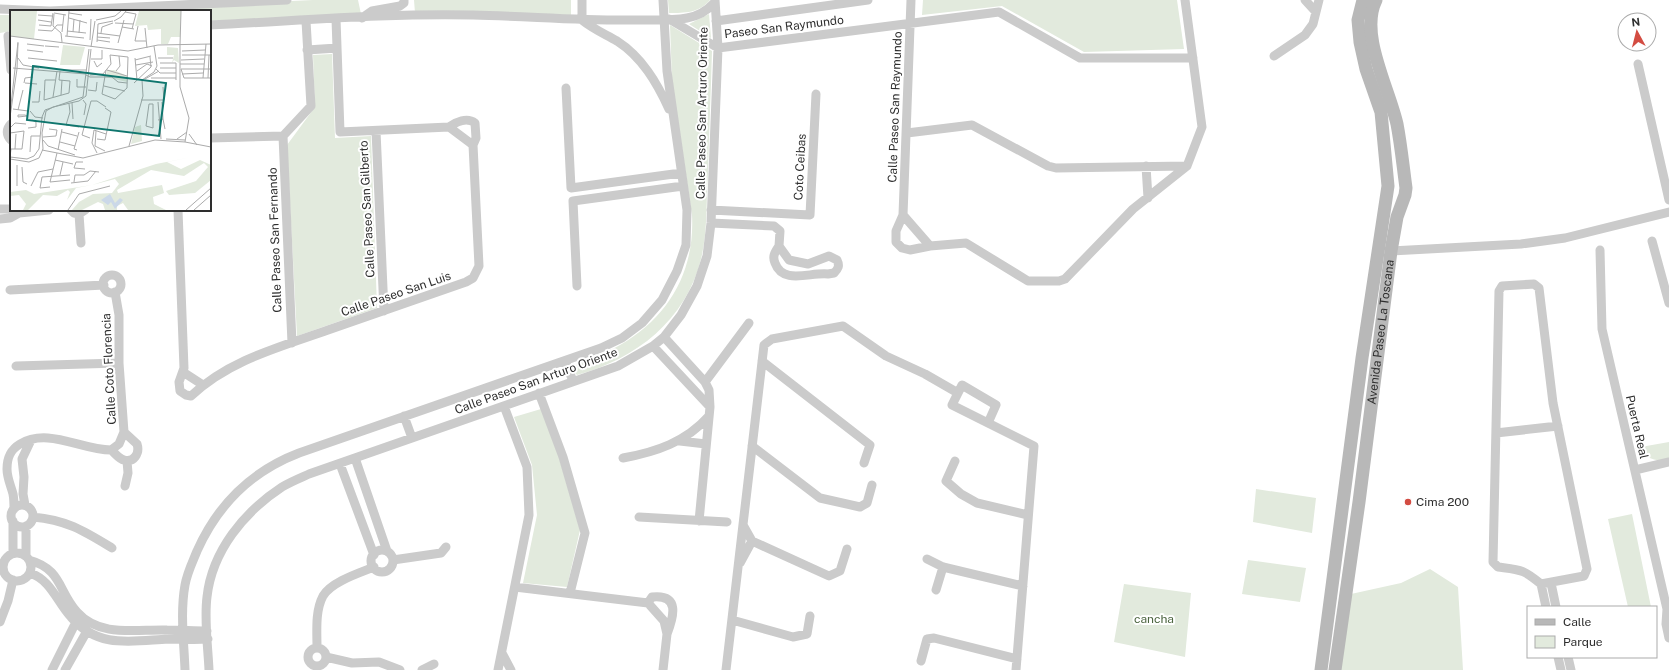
<svg xmlns="http://www.w3.org/2000/svg" width="1669" height="670" viewBox="0 0 1669 670" font-family="'Public Sans',sans-serif">
  <style>
    .green { fill: #e2eadd }
    .lines { fill: none; stroke-linecap: round; stroke-linejoin: round }
    .street { stroke: #cbcbcb; stroke-width: 9 }
    .secondary { stroke: #b8b8b8; stroke-width: 13 }
    .poi-dot { fill: #d34c42; stroke: #fff; stroke-width: 1.5 }
    .labels { text-anchor: middle; stroke-width: 4; stroke-linejoin: round; paint-order: stroke }
    .street-label { font-size: 12px; fill: #2e2e2e; stroke: #fff }
    .poi-label { font-size: 12px; fill: #2e2e2e; stroke: #fff; text-anchor: start }
    .park-label { font-size: 12px; fill: #4c6540; stroke: #fff }
    .inset-road { fill: none; stroke: #ababab; stroke-width: 1 }
    .view { fill: #0f766e; fill-opacity: 0.15; stroke: #0f766e; stroke-width: 2 }
    .inset-edge { fill: none; stroke: #2e2e2e; stroke-width: 2 }
  </style>
  <rect width="100%" height="100%" fill="#fff"/>
  <path class="green" d="M313 0H358L361 14 210 21V11H86Z
    M414 0H571V16L415 13Z
    M668 0H710C699 13 685 13 669 13Z
    M923 0H1177L1184 49 1084 52 1002 6 922 15Z
    M709 14 711 38 689 24Z
    M0 15H11V31L0 33Z
    M670 25 712 51C711 91 709 131 708 172 706 200 708 231 701 259 686 320 636 359 577 375L573 371V369L578 363C591 355 607 353 620 345 669 317 695 271 692 215L672 80Z
    M332 54 335 138 371 136 377 308 297 336 287 145 315 107 313 55Z
    M541 409 558 454 580 530 567 587 523 583 537 515 532 465 514 417Z
    M1669 442V459C1658 464 1643 456 1635 448Z
    M1256 489 1316 498 1312 533 1253 522Z
    M1632 514 1651 607H1628L1608 519Z
    M1248 560 1306 568 1300 602 1242 594Z
    M1430 569 1458 587 1463 670H1340L1351 594 1401 583Z
    M1124 584 1191 593 1185 657 1114 642Z"/>
  <g class="lines">
    <path class="street" d="M582 0V20C593 29 605 34 617 41 642 57 657 83 669 109
      M911 0 903 215 896 231V242L902 248 910 250 930 246 966 243 1028 281H1059L1065 279 1133 209 1187 166 1202 127 1185 0
      M1305 0 1316 12
      M0 9 50 11 287 0
      M362 18 372 11 400 6 404 3V0
      M669 19 718 48 999 12 1080 58H1193
      M716 21 868 0
      M210 25C297 21 385 13 473 15 527 16 581 21 636 20 652 20 671 21 687 18 699 16 707 11 715 2
      M8 36 11 70
      M307 50 337 48
      M1274 56 1305 35 1313 24 1319 0
      M1638 64 1669 200
      M566 88 571 188 681 173
      M11 124C6 129 6 135 11 140
      M449 127 473 145
      M376 131 384 311
      M907 133 972 125 1048 166 1056 168 1187 166
      M283 136 292 343
      M210 138 283 136 311 106 306 21
      M1146 166 1148 198
      M0 209H11
      M71 210 74 213 79 214 85 210
      M178 210 184 368 179 382 180 391 186 395 191 396C229 360 280 347 328 330 374 314 420 298 466 282L473 278 479 266 473 145 476 138 475 123C467 117 456 122 449 127L340 132 336 19
      M711 210 810 215 816 94
      M79 214 81 243
      M903 215 930 246
      M0 219 10 218 19 213 49 210
      M711 223 774 226 780 231 779 246 789 260 808 264 829 256 837 260C840 266 838 269 834 273L828 274C810 272 783 285 775 263 772 256 775 252 779 246
      M1652 241 1669 303
      M1600 250 1602 329 1667 609 1666 624 1669 638
      M1391 251 1521 244 1565 238 1669 212
      M103 284a9 9 0 1 1 18 0a9 9 0 1 1-18 0Z
      M1534 284 1539 288 1553 403 1587 569 1584 576 1541 584C1523 569 1521 570 1498 567L1493 562 1499 291 1502 286Z
      M577 286 573 201 683 186
      M10 290 104 285
      M664 337 705 382 709 390 710 407 699 521
      M653 346 710 407
      M565 361 573 381
      M762 361 870 445 864 463
      M16 366 119 363
      M183 372 203 385
      M705 382 749 323
      M539 393 563 457 585 533 570 593
      M404 416 412 438
      M988 423 996 405 962 385 952 405 1034 446 1016 670
      M1496 433 1558 426
      M680 441 706 444
      M752 446 820 498 860 507 867 503 872 485
      M111 450C115 453 119 459 124 460 134 463 140 453 137 444L124 432
      M355 458 387 551
      M623 458C656 452 686 442 709 416
      M955 461 946 481 961 494 977 503 1028 515
      M340 464 374 555
      M1635 470 1669 462
      M125 486 128 473 127 461
      M25 505 23 494 24 477 22 459 31 440
      M11 516a11 11 0 1 1 22 0a11 11 0 1 1-22 0Z
      M14 509C14 504 14 499 13 494 11 486 7 478 7 469 7 458 10 450 20 444 48 427 81 450 111 450L119 444 124 432 119 363V315L115 292
      M33 517C67 520 84 531 112 548
      M639 517 727 522
      M13 521V553
      M743 525 752 541 829 576 840 571 847 549
      M371 561a11 11 0 1 1 22 0a11 11 0 1 1-22 0Z
      M3 567a14 14 0 1 1 28 0a14 14 0 1 1-28 0Z
      M26 556V526
      M927 559 943 567 1023 586
      M29 560C62 569 58 591 77 612 100 638 137 629 167 630 181 630 194 631 207 631
      M393 560 441 553 446 547
      M740 563 752 541
      M30 573C51 580 57 602 71 617 98 649 131 641 168 639 181 639 194 640 208 639
      M1551 583 1556 607
      M1541 584 1546 607
      M515 587 648 603 664 621 667 634 663 670
      M936 590 943 567
      M648 603 652 597C680 594 674 616 667 634
      M732 620 793 637 807 634 810 616
      M0 622 8 601 13 580
      M317 648C317 631 315 611 323 596 331 582 359 573 374 567
      M308 657a9 9 0 1 1 18 0a9 9 0 1 1-18 0Z
      M502 653 511 670
      M326 657 352 663 379 662 400 670
      M1558 657 1561 670
      M1568 657 1571 670
      M921 661 927 639 934 638 1017 659
      M52 670 76 622
      M65 670 87 631
      M185 670C184 642 180 613 185 585 187 573 193 561 197 551 218 504 252 471 299 453L601 348 622 338 642 323 662 300 677 271 686 245 687 210 667 71 663 0
      M209 670C208 647 204 620 207 597 212 551 244 512 282 487 290 482 300 478 309 474L618 366 653 346 664 337 681 315 697 286 707 256 711 223 718 48 715 0
      M422 670 434 664
      M498 670 529 515 527 467 504 406
      M726 670 764 345 772 339 843 326 886 356 925 374 958 393"/>
    <g class="secondary">
      <path d="M1321 670 1362 358 1388 186 1381 112 1366 69 1360 42 1358 20 1363 0"/>
      <path id="s1" d="M1335 670 1359 502 1391 251 1397 217 1405 195 1406 188C1403 166 1401 145 1397 124 1389 88 1359 34 1376 0"/>
    </g>
  </g>
  <circle class="poi-dot" cx="1408" cy="502" r="4"/>
  <g class="labels">
    <g class="street-label">
      <text transform="translate(784 27) rotate(-7)" y="4">Paseo San Raymundo</text>
      <text transform="translate(895 107) rotate(-88)" y="4">Calle Paseo San Raymundo</text>
      <text transform="translate(702 113) rotate(-89)" y="4">Calle Paseo San Arturo Oriente</text>
      <text transform="translate(800 167) rotate(-87)" y="4">Coto Ceibas</text>
      <text transform="translate(367 209) rotate(-93)" y="4">Calle Paseo San Gilberto</text>
      <text transform="translate(275 240) rotate(-92)" y="4">Calle Paseo San Fernando</text>
      <text transform="translate(396 294) rotate(-19)" y="4">Calle Paseo San Luis</text>
      <text dy="4" stroke="none"><textPath href="#s1" startOffset="341">Avenida Paseo La Toscana</textPath></text>
      <text transform="translate(109 369) rotate(-93)" y="4">Calle Coto Florencia</text>
      <text transform="translate(536 381) rotate(-20)" y="4">Calle Paseo San Arturo Oriente</text>
      <text transform="translate(1637 427) rotate(77)" y="4">Puerta Real</text>
    </g>
    <g class="poi-label">
      <text x="1416" y="506">Cima 200</text>
    </g>
    <g class="park-label">
      <text x="1154" y="623">cancha</text>
    </g>
  </g>
  <g transform="translate(10 10)">
    <rect width="201" height="201" fill="#fff"/>
    <path d="M0 1H27L24 29 0 26ZM129 1H171L170 27H161L158 34H151V19L138 20 137 15 125 16ZM53 35 75 37 70 55H50ZM157 37 168 38 169 53 164 50 162 53 164 45H157ZM97 60H104L117 66V72L96 67ZM131 115 132 131 121 134 125 117ZM182 147 157 152 171 159 190 150 201 155V170L185 183 159 185 156 181 186 171 198 157 194 153 174 166 141 160 107 180 108 183 152 175 154 183 143 187 144 194 156 200H118L113 193 107 196V200H95L93 194 88 192 72 200H62L69 192 83 184 102 183 109 174 105 169 82 175 66 178 57 190 60 182 58 180 47 186 33 185 18 200H13L16 194 9 185 0 186V182L16 180 24 184 82 175 146 154Z" fill="#e2eadd"/>
    <path d="M100 184 105 193 110 188 113 190 105 199 101 192 98 195 91 190Z" fill="#cbd8e8"/>
    <path class="inset-road" d="M115 2 126 4 122 19M44 3 56 5M59 3 72 5M28 5 42 6M59 8 77 13M28 10 41 12M86 10 105 6 111 1M104 11 111 7 116 1M105 13 123 14M29 15 41 16M41 16 43 3M43 16 51 23 52 32M43 16 44 4M128 16 125 31H136M112 17 124 19M135 18 137 38M28 20 42 21 47 15H53M57 21 76 23M52 22 54 4M63 22 64 9M69 23 70 10M87 23 110 26M91 23 92 17 103 13M0 26 118 41 148 35 201 34M55 26 74 28M57 26 59 1M87 27 100 28M80 30 81 9M87 30 100 32M87 32 88 14 103 11M108 33 114 10M17 34 34 36M170 35 171 1M170 35V77L179 108 175 132 201 137M35 36 49 37M81 37 85 11M17 40 33 42M172 41 195 40M172 45H201M8 48 13 55 29 58M18 48 47 51M125 48 127 70M148 48H163M81 49H92V40M125 50 141 46M171 50 194 49M84 51 87 57 92 53M150 53H166V70M170 54H194M126 55 143 52M3 58 76 64M150 58H166M146 59 150 63H166M53 60H76M97 60 117 66M106 61 110 56 109 46M127 61 137 54 142 56M172 64 193 63M76 65 80 67H102L108 72 117 73M80 65 93 64 101 54 100 45 118 47 117 78 105 89 92 84 96 60M141 68H166M174 68 171 59H201M174 68H201M193 68 196 34M198 68 199 45M67 69V77H76M135 69 149 61M45 70H35L34 90 59 83 60 71 49 70 50 61M14 73 15 68 23 67M15 73 27 74M124 73 141 57 140 47M94 76 115 81M78 80 86 81 87 72M51 85 52 70M43 87 47 61M73 90 76 94 74 105M131 90H154L153 77M22 92H29L30 81M148 92 151 129M152 92 153 109M62 93 63 109M59 94 60 102 56 115 69 117M139 94H143V118L136 116ZM3 99 18 101M8 100 13 80M20 101 25 107 33 108M0 104 8 32M8 105H15L17 106 8 107ZM0 107 7 59 8 33M148 110 153 109 155 119M1 117 5 113 16 114M18 118 26 117V112L22 110M86 121 85 136 95 141M52 122 67 126M0 123 14 121 12 139H1L0 147M179 124 187 135M33 127 46 126 47 120 39 119M80 128 72 125 81 91H87L96 97M87 129 95 130 101 102 95 98M156 129 175 130M167 129 177 122M33 130 38 136 65 145M50 132 65 136M119 136 133 86 132 70 144 62 147 56 144 36M5 139 6 124M32 140 73 148 145 130 175 132M48 140 52 119M67 140 64 139 69 122M20 142 21 126H30M47 143 40 172 60 170M87 143 82 133 84 120 96 124M0 147 17 149 24 146 29 139 32 107 35 100 73 87 79 39M0 149 19 152 29 148 33 139 32 123 36 101 43 97 69 91 76 86 81 39M45 150 63 154M73 152H66L64 158 75 159M12 157 13 172 17 174M50 165 53 152M64 172 65 165H74L80 161 89 162M61 173 78 171 86 161M7 176V155M21 176 28 162 43 159M40 177 30 178 32 167 60 165M58 200 69 184 100 176M176 200 201 178M184 200 201 185"/>
    <path class="view" d="M23 56 156 73 149 126 17 110Z"/>
    <rect width="201" height="201" class="inset-edge"/>
  </g>
  <rect x="1527" y="606" width="130" height="52" fill="#ffffff" stroke="#ababab"/>
  <rect x="1535" y="619" width="20" height="6" fill="#b8b8b8" stroke="#ababab"/>
  <text x="1563" y="626" font-size="12" fill="#2e2e2e">Calle</text>
  <rect x="1535" y="636" width="20" height="12" fill="#e2eadd" stroke="#ababab"/>
  <text x="1563" y="646" font-size="12" fill="#2e2e2e">Parque</text>
  <g transform="translate(1637 32) rotate(353)"><circle r="19" fill="#ffffff" stroke="#ababab"/>
  <path d="M0-3L7 15L0 10L-7 15Z" fill="#d34c42"/>
  <text y="-6" font-size="11" font-weight="bold" text-anchor="middle" fill="#2e2e2e">N</text>
  </g>
</svg>
